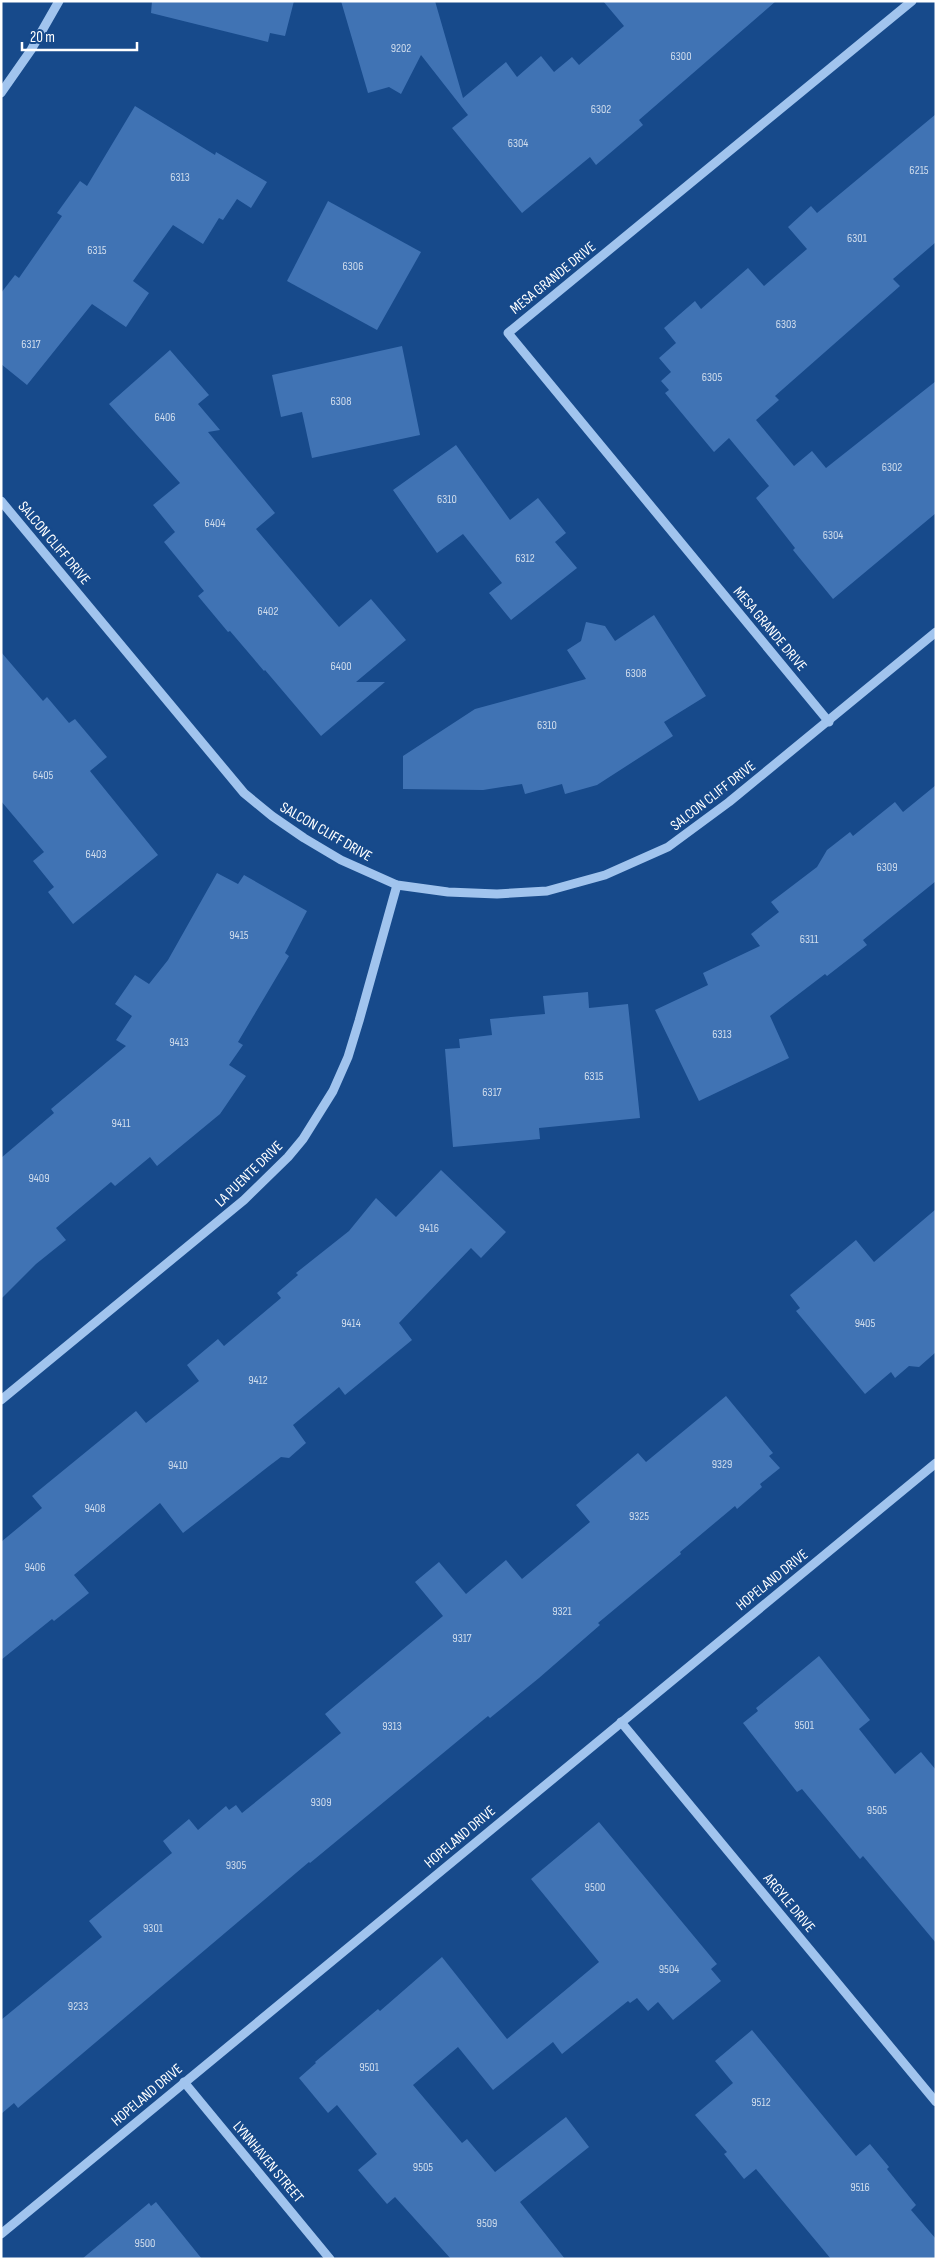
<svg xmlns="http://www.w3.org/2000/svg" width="937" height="2260" font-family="'Sofia Sans Condensed',sans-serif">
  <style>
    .building { fill: #4073b4 }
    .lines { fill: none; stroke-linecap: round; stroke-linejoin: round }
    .minor { stroke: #a1c4ee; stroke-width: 9 }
    .labels { text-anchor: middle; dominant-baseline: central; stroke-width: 4.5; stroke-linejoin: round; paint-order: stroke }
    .number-label { font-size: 12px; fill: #cfdcec }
    .street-label { font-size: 15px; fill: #fff; stroke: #174a8b }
  </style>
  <rect width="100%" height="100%" fill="#174a8b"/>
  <!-- building -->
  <g class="building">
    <polygon points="152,1 294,1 285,36 270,33 268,42 151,13"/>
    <polygon points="341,1 435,1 463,98 506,62 517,77 541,56 554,72 572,57 579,65 624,26 603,1 776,1 639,120 643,125 596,165 590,157 522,213 452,128 468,115 421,55 401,94 389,87 368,93"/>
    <polygon points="135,106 215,155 216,152 267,182 251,208 237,199 223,220 219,218 203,244 173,225 133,281 149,293 126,327 92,304 27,385 1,364 1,293 15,275 19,278 62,216 57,213 80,181 87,186"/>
    <polygon points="936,114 936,242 893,279 900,286 775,396 779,400 756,420 794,466 812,451 826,468 936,381 936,513 833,599 793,550 795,548 756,498 769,486 729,438 714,452 665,393 669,390 661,381 671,372 659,358 676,343 664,328 695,301 701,309 748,268 764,286 807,249 788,227 811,206 817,213"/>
    <polygon points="328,201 421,252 377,330 287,281"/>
    <polygon points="402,346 420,435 312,458 302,412 281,417 272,375"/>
    <polygon points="170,350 209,395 198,404 220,430 208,432 275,513 256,529 339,627 371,599 406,640 356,682 385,682 321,736 265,670 264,671 230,631 228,632 198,596 204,591 164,542 175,532 153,505 180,483 109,404"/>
    <polygon points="456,445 510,520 538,498 566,533 555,542 577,568 511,620 489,593 502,583 463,534 437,553 393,490"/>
    <polygon points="654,615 706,696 664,722 673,736 597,785 565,794 562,784 525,794 522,784 483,790 403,789 403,756 475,709 586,679 567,650 581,641 586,622 605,626 615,641"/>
    <polygon points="1,652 43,701 47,697 69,723 75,719 107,757 90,771 158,855 73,924 48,892 54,887 33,861 44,852 1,801"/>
    <polygon points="936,785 936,881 863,940 867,945 827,976 825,974 770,1016 789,1058 699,1101 655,1010 708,985 703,973 760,946 751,934 779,912 771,902 817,867 827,850 850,832 853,836 895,802 903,812"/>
    <polygon points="217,873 238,884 244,875 307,911 285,953 289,956 238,1042 243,1045 229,1065 246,1076 220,1114 157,1166 150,1157 115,1186 111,1182 56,1228 66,1240 36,1264 1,1299 1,1158 54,1113 51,1109 126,1046 116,1040 132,1016 115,1004 135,975 149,984 168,960"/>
    <polygon points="588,992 589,1008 628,1004 640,1118 539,1128 540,1139 453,1147 445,1049 460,1048 459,1039 492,1035 490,1019 545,1014 543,996"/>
    <polygon points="441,1170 506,1232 481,1258 471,1248 399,1323 412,1340 345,1395 339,1387 293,1425 306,1443 289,1458 281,1457 269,1466 183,1533 160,1503 74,1575 89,1593 54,1621 52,1619 1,1660 1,1542 42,1508 32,1496 136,1411 146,1423 199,1381 187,1365 218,1339 224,1346 281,1298 277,1293 298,1275 296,1273 349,1231 376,1198 396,1217"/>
    <polygon points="936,1209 936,1352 919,1367 909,1366 895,1378 891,1372 865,1394 796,1311 800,1308 790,1295 856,1240 874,1262"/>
    <polygon points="726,1396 773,1453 769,1456 780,1468 760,1484 762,1487 737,1509 735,1506 680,1552 681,1554 598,1623 600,1625 539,1678 490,1718 488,1716 310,1863 309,1862 18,2108 14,2103 1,2114 1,2020 102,1937 89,1921 172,1853 163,1841 189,1819 198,1830 226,1806 229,1810 236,1805 242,1813 341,1733 325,1714 443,1616 415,1582 439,1562 466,1594 506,1560 522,1579 590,1522 576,1505 638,1453 646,1462"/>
    <polygon points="819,1656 870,1720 859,1729 895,1774 921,1752 936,1770 936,1943 863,1856 860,1859 802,1789 797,1792 743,1723 758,1711 756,1708"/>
    <polygon points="599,1822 717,1964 711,1969 721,1981 673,2020 658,2002 648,2011 637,1998 630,2003 628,2001 562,2054 553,2042 493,2090 458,2047 413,2085 462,2143 467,2139 495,2172 566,2117 589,2147 520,2202 565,2259 451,2259 395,2197 387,2204 358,2170 377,2154 337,2105 328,2113 299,2078 316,2063 315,2062 378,2009 380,2011 442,1957 507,2039 599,1962 531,1879"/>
    <polygon points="752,2030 856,2156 870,2144 889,2167 887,2169 916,2205 911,2210 936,2239 936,2259 831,2259 756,2169 744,2179 724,2154 727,2152 695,2115 733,2083 715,2061"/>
    <polygon points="156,2202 202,2259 82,2259 149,2203 151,2206"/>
  </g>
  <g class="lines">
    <!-- minor -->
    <g class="minor">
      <polyline points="1,93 31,50 59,1"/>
      <polyline points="1,501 244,793 272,816 304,838 341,860 397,885 448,892 497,894 547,891 605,875 668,847 729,802 936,632"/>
      <polyline points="829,722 508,333 912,1"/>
      <polyline points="1,1400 244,1200 288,1157 303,1139 333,1091 348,1057 359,1021 397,885"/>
      <polyline points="621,1722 936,2102"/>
      <polyline points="184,2082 330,2259"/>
      <polyline points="1,2234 936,1463"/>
    </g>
  </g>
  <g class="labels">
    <!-- number labels -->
    <g class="number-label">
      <text x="401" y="48">9202</text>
      <text x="681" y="56">6300</text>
      <text x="601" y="109">6302</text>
      <text x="518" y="143">6304</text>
      <text x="919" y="170">6215</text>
      <text x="180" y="177">6313</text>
      <text x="857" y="238">6301</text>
      <text x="97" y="250">6315</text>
      <text x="353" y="266">6306</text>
      <text x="786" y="324">6303</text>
      <text x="31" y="344">6317</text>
      <text x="712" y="377">6305</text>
      <text x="341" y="401">6308</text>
      <text x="165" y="417">6406</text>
      <text x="892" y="467">6302</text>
      <text x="447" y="499">6310</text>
      <text x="215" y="523">6404</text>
      <text x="833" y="535">6304</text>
      <text x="525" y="558">6312</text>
      <text x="268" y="611">6402</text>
      <text x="341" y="666">6400</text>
      <text x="636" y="673">6308</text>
      <text x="547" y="725">6310</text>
      <text x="43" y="775">6405</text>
      <text x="96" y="854">6403</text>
      <text x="887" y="867">6309</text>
      <text x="239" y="935">9415</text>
      <text x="809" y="939">6311</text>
      <text x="722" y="1034">6313</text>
      <text x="179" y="1042">9413</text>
      <text x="594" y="1076">6315</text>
      <text x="492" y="1092">6317</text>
      <text x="121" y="1123">9411</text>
      <text x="39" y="1178">9409</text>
      <text x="429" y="1228">9416</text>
      <text x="351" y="1323">9414</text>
      <text x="865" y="1323">9405</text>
      <text x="258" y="1380">9412</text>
      <text x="722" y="1464">9329</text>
      <text x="178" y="1465">9410</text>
      <text x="95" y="1508">9408</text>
      <text x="639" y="1516">9325</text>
      <text x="35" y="1567">9406</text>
      <text x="562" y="1611">9321</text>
      <text x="462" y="1638">9317</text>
      <text x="804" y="1725">9501</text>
      <text x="392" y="1726">9313</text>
      <text x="321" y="1802">9309</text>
      <text x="877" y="1810">9505</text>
      <text x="236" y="1865">9305</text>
      <text x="595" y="1887">9500</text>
      <text x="153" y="1928">9301</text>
      <text x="669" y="1969">9504</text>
      <text x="78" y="2006">9233</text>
      <text x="369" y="2067">9501</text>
      <text x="761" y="2102">9512</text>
      <text x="423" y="2167">9505</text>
      <text x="860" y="2187">9516</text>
      <text x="487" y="2223">9509</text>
      <text x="145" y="2243">9500</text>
    </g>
    <!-- street labels -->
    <g class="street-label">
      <text transform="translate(553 278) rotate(-39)">MESA GRANDE DRIVE</text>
      <text transform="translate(54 543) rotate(50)">SALCON CLIFF DRIVE</text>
      <text transform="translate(770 629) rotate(50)">MESA GRANDE DRIVE</text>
      <text transform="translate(713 796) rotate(-38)">SALCON CLIFF DRIVE</text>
      <text transform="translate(326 832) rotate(30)">SALCON CLIFF DRIVE</text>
      <text transform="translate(249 1174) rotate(-44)">LA PUENTE DRIVE</text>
      <text transform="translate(772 1580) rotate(-39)">HOPELAND DRIVE</text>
      <text transform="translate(460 1837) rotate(-40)">HOPELAND DRIVE</text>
      <text transform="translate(789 1903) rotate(50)">ARGYLE DRIVE</text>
      <text transform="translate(147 2095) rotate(-40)">HOPELAND DRIVE</text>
      <text transform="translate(268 2162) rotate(50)">LYNNHAVEN STREET</text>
    </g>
  </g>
  <!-- border -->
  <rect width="937" height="2260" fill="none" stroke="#ffffff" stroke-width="5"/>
  <!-- scale -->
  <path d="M22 42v8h115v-8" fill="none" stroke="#ffffff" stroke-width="2.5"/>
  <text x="30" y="42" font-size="15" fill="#ffffff" stroke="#174a8b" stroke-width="4" paint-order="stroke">20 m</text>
</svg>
